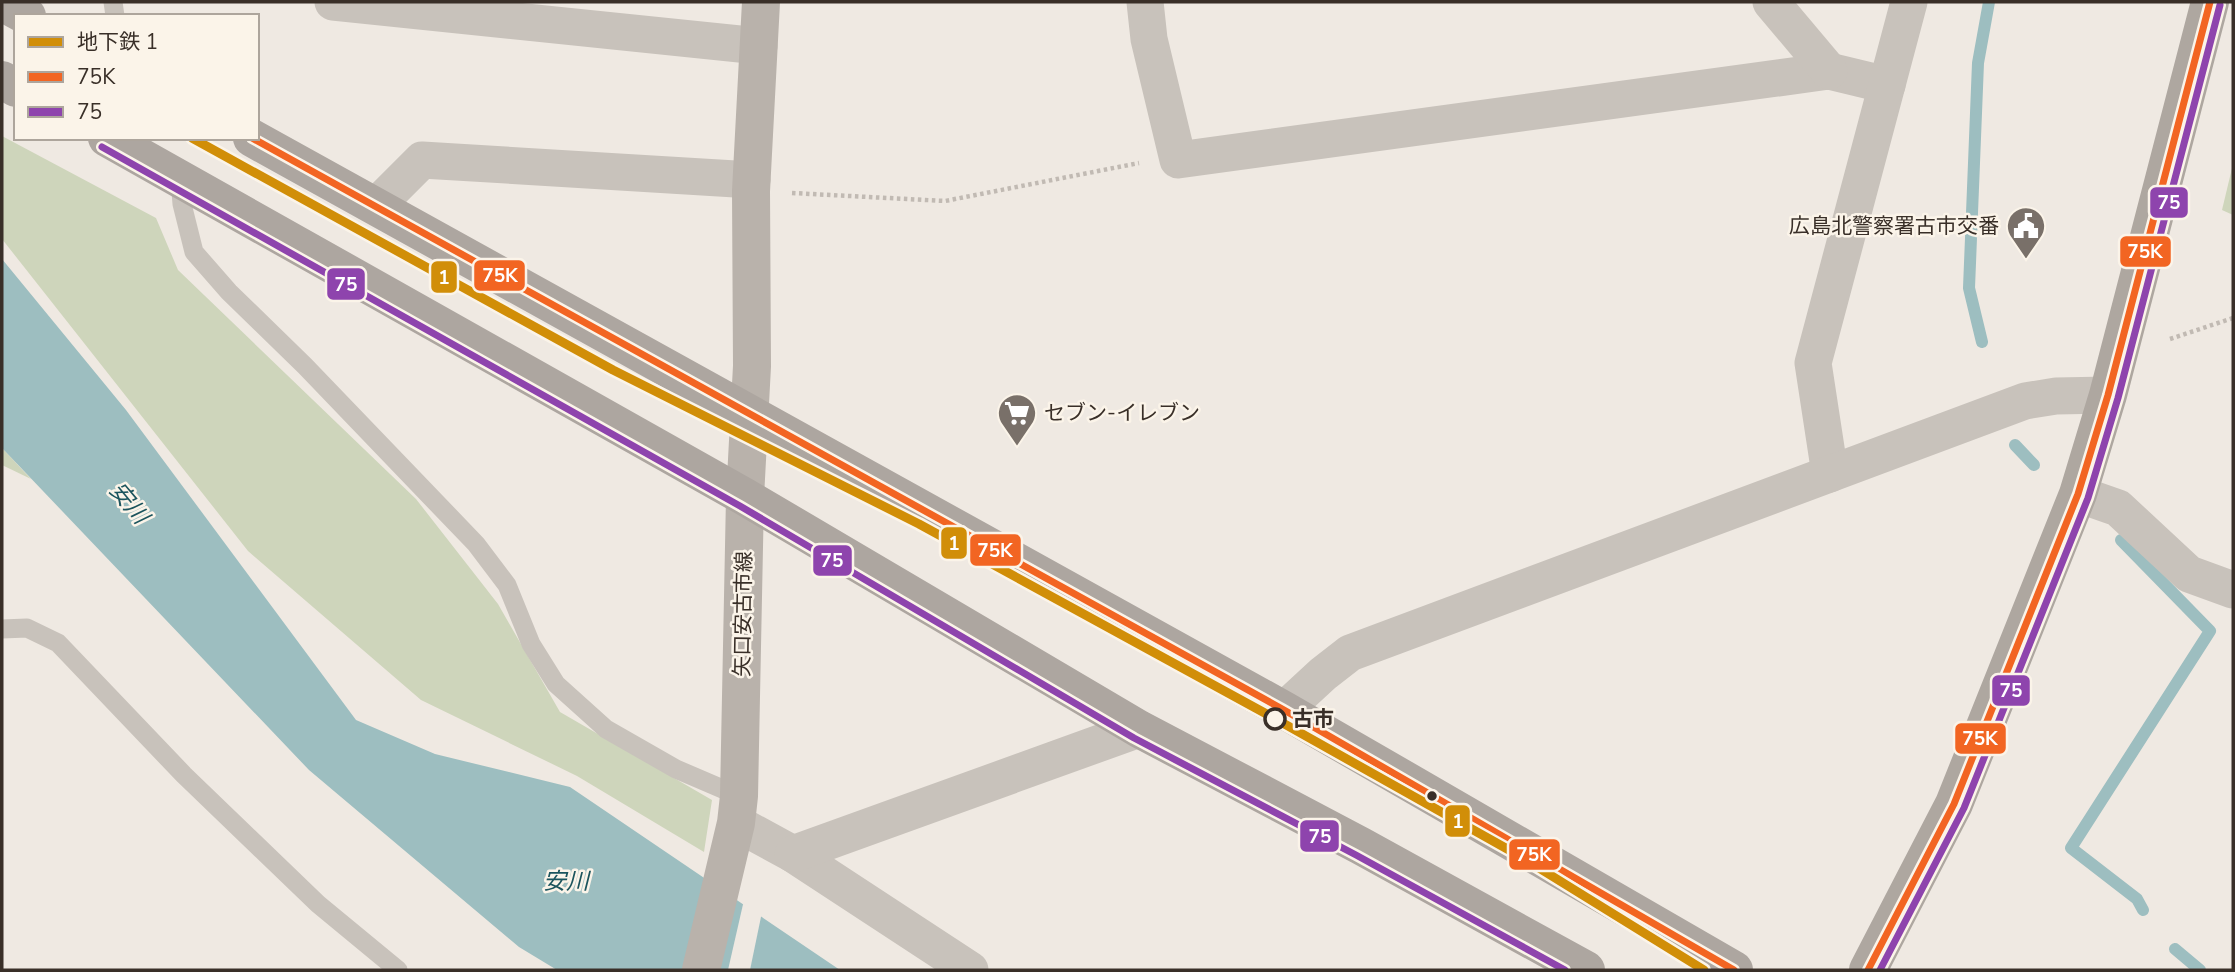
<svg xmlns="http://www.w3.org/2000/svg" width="2235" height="972" font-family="'Nunito Sans','Noto Sans JP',sans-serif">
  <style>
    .green { fill: #ced5bb }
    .water { fill: #9dbec0 }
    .pier { fill: #efe9e2 }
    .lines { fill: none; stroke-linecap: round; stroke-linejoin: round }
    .stream { stroke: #9dbec0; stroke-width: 12 }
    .path { stroke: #c1bab3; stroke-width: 4.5; stroke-dasharray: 3.5 3.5; stroke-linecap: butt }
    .service { stroke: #c8c2bb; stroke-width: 19 }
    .minor { stroke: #c8c2bb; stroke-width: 37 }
    .secondary { stroke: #b9b2ab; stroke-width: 38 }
    .primary { stroke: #ada6a0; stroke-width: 38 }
    .trunk { stroke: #aea7a0; stroke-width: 38 }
    .bus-1-casing { stroke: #fbf4e9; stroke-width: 12 }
    .bus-2-casing { stroke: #fbf4e9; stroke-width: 12 }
    .bus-1 { stroke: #f26522; stroke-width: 7 }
    .bus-2 { stroke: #8e44ad; stroke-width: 7 }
    .metro-1-casing { stroke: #fbf4e9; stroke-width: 14 }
    .metro-1 { stroke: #d18e08; stroke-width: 9 }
    .stop-dot { fill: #fbf4e9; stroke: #392f28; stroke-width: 3.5 }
    .bus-dot { fill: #392f28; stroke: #fbf4e9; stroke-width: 2.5 }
    .labels { text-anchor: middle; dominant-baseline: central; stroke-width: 5; stroke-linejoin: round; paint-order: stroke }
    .poi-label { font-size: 21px; fill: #392f28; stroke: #fbf4e9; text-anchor: end }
    .street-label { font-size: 21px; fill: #392f28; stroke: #fbf4e9 }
    .stop-label { font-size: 21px; font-weight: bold; fill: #392f28; stroke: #fbf4e9; text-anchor: start }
    .water-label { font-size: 23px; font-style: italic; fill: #1b545d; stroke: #fbf4e9 }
    .line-badge { stroke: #fbf4e9; stroke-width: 2.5 }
    .badge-label { font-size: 19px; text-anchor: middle; font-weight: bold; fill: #fff }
  </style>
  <rect width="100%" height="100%" fill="#efe9e2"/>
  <!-- green -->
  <g class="green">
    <polygon points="2,136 156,218 178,270 416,499 498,604 560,712 712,800 704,852 577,776 421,700 248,551 2,239"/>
    <polygon points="2233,164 2233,215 2222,210"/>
    <polygon points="2,448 31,479 2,465"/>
  </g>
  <!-- water -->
  <polygon class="water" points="2,259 126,410 356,720 435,754 570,787 840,970 557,970 519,947 309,770 2,448"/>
  <!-- pier -->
  <polygon class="pier" points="744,900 762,912 750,970 728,970"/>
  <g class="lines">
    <!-- stream -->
    <g class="stream">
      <polyline points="1982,342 1969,288 1978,63 1989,2"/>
      <polyline points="2015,445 2034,465"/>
      <polyline points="2121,540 2210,631 2071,848 2137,899 2143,910"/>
      <polyline points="2175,949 2200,970"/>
    </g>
    <!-- path -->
    <g class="path">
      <polyline points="792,193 945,201 1139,163"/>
      <polyline points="2170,339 2233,318"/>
    </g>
    <!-- service -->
    <g class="service">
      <polyline points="113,2 115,16"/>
      <polyline points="180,179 182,204 194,252 229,292 305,366 476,544 507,585 531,644 556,684 606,729 676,769 739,796"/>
      <polyline points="2,629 27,628 58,643 184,775 318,904 398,970"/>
    </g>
    <!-- minor -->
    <g class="minor">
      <polyline points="333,2 759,46"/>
      <polyline points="1145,2 1149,39 1178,160 1829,71 1887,85"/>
      <polyline points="1771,2 1829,71"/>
      <polyline points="376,206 422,160 752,180"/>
      <polyline points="1830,474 1813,363 1909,2"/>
      <polyline points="2078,494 2118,508 2189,574 2233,590"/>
      <polyline points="1284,710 1323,674 1350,653 2025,401 2056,396 2108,395"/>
      <polyline points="736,823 793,854 970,970"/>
      <polyline points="793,854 1139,729"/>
    </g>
    <!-- secondary -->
    <polyline class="secondary" points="701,970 736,823 739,796 745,497 752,366 751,191 761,2"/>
    <!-- primary -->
    <g class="primary">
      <polyline points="2,2 27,16"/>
      <polyline points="2,80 16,88"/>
      <polyline points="107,138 745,497 1139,729 1361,846 1586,970"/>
      <polyline points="252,138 1284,710 1734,970"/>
    </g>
    <!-- trunk -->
    <polyline class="trunk" points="1868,970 1954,804 2078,494 2108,395 2210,2"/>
    <!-- bus-1 casing -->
    <g class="bus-1-casing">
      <g id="bus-1">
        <polyline points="252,138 1284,710 1734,970"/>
        <polyline points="1868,970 1954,804 2078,494 2108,395 2210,2"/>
      </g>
    </g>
    <!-- bus-2 casing -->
    <g class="bus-2-casing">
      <g id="bus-2">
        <polyline points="102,147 740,506 1134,738 1356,855 1565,970"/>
        <polyline points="1880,970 1964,808 2088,498 2118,398 2220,5"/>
      </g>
    </g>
    <!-- bus-1 -->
    <use href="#bus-1" class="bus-1"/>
    <!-- bus-2 -->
    <use href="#bus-2" class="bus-2"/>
    <!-- metro-1 casing -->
    <g class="metro-1-casing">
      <polyline id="metro-1" points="192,138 613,370 919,524 1272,717 1518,855 1704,970"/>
    </g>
    <!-- metro-1 -->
    <use href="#metro-1" class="metro-1"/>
  </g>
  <!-- icons -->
  <defs>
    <g id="civic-pin" transform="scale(2.0125)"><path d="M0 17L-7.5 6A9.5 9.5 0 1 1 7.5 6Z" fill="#797069" stroke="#fbf4e9"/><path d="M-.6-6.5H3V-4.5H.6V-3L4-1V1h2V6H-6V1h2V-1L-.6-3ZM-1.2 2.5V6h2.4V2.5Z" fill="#fff"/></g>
    <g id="supermarket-pin" transform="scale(2.0125)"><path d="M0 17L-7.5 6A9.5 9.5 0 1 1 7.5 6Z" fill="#797069" stroke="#fbf4e9"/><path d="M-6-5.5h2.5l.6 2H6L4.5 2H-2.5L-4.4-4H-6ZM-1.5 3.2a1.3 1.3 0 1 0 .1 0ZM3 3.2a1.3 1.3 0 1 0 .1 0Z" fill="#fff"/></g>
  </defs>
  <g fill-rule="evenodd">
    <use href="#civic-pin" x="2026" y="226"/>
    <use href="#supermarket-pin" x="1017" y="413"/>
  </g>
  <!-- markers -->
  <circle class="stop-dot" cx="1275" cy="719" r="10"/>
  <circle class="bus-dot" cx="1432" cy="796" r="6"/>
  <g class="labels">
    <!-- poi labels -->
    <g class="poi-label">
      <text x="1999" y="226">広島北警察署古市交番</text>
      <text x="1044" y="413" text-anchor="start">セブン-イレブン</text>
    </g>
    <!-- street labels -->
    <g class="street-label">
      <text transform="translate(743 614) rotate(-89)">矢口安古市線</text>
    </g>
    <!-- stop labels -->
    <g class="stop-label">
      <text x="1292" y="719">古市</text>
    </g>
    <!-- water labels -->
    <g class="water-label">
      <text transform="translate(129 503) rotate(50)">安川</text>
      <text x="566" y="881">安川</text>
    </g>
  </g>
  <g class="line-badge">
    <rect x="2149" y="186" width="40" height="33" rx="7" fill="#8e44ad"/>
    <rect x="2119" y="235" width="53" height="33" rx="7" fill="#f26522"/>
    <rect x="473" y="259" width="53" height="33" rx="7" fill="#f26522"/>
    <rect x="430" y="260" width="28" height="34" rx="7" fill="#d18e08"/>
    <rect x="326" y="267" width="40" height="34" rx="7" fill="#8e44ad"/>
    <rect x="940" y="526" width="28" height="34" rx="7" fill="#d18e08"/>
    <rect x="969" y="533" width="53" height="34" rx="7" fill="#f26522"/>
    <rect x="812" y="544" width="41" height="33" rx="7" fill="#8e44ad"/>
    <rect x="1991" y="674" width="40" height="33" rx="7" fill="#8e44ad"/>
    <rect x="1954" y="722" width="53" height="33" rx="7" fill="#f26522"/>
    <rect x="1444" y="804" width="27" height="34" rx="7" fill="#d18e08"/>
    <rect x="1299" y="819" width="41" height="34" rx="7" fill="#8e44ad"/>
    <rect x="1508" y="838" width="53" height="33" rx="7" fill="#f26522"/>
  </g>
  <g class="badge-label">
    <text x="2169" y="209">75</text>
    <text x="2145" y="258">75K</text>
    <text x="500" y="282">75K</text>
    <text x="444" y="284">1</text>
    <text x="346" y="291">75</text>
    <text x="954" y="550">1</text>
    <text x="995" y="557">75K</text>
    <text x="832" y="567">75</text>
    <text x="2011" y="697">75</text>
    <text x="1980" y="745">75K</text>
    <text x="1458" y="828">1</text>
    <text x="1320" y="843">75</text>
    <text x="1534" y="861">75K</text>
  </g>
  <!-- border -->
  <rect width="2235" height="972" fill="none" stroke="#392f28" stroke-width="7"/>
  <!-- legend -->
  <rect x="14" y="14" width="245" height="126" fill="#fbf4e9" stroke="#ada59c" stroke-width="2"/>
  <rect x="28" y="37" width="35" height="10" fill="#d18e08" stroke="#ada59c" stroke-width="2"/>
  <text x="77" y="49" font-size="21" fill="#392f28">地下鉄 1</text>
  <rect x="28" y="72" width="35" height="10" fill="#f26522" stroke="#ada59c" stroke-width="2"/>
  <text x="77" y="84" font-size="21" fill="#392f28">75K</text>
  <rect x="28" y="107" width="35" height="10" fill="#8e44ad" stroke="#ada59c" stroke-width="2"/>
  <text x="77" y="119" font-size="21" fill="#392f28">75</text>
</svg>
